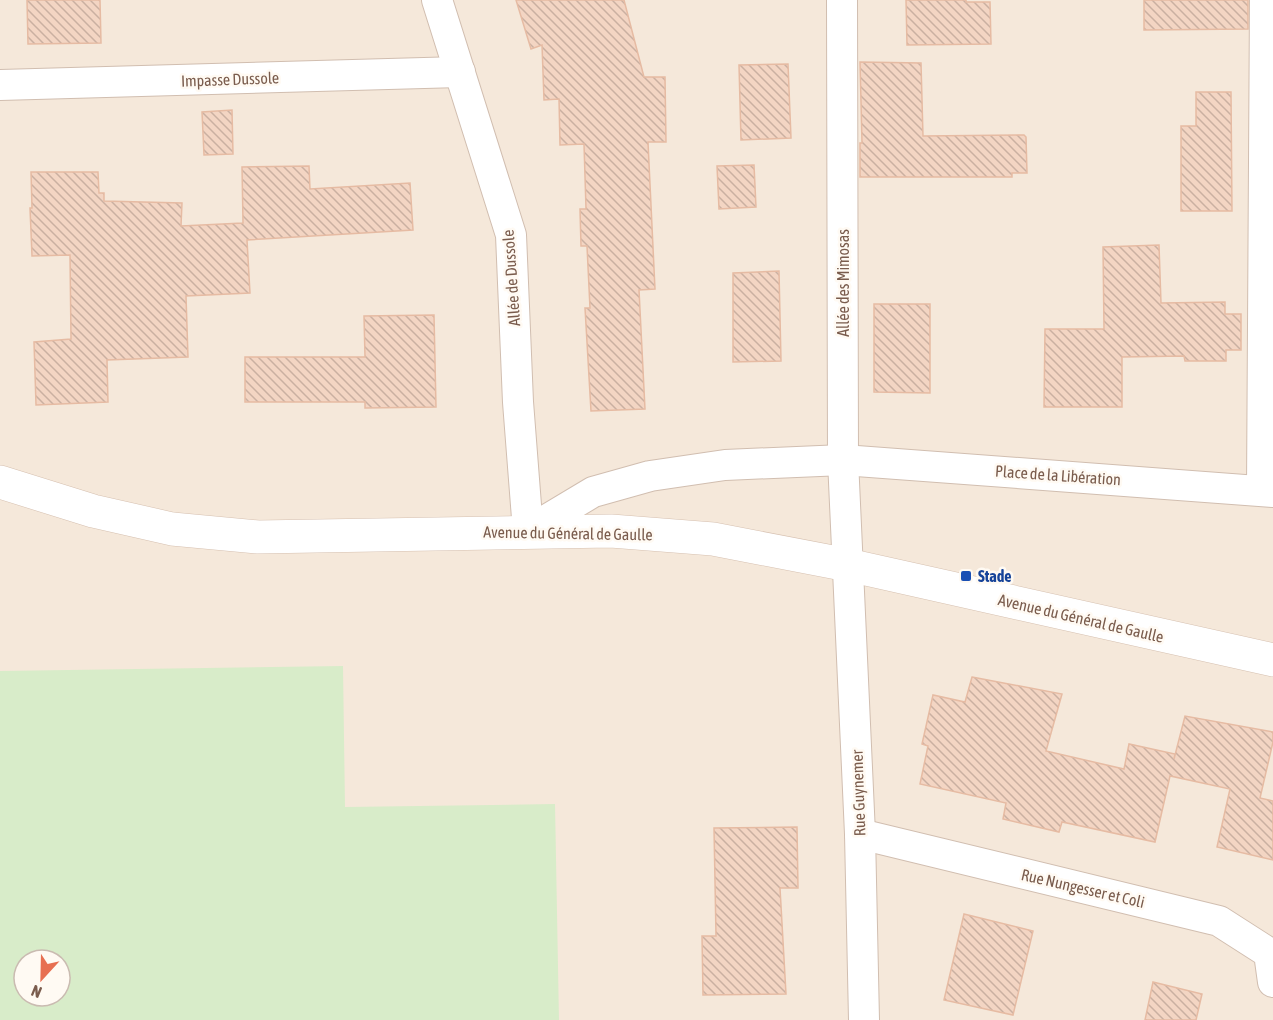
<svg xmlns="http://www.w3.org/2000/svg" width="1273" height="1020" font-family="'Asap Condensed',sans-serif">
  <style>
    .residential { fill: #f5e8da; fill-rule: evenodd }
    .pitch { fill: #d8ecc9; fill-rule: evenodd }
    .building { fill: url(#building-back-hatch); stroke: #e6bba3; stroke-width: 1.5 }
    .lines { fill: none; stroke-linecap: round; stroke-linejoin: round }
    .street-casing { stroke: #d1beb0; stroke-width: 32 }
    .secondary-casing { stroke: #d6c0b0; stroke-width: 34 }
    .street { stroke: #fff; stroke-width: 30 }
    .secondary { stroke: #fff; stroke-width: 33 }
    .transit-dot { fill: #1a4fb4; stroke: #fffaf3; stroke-width: 2 }
    .labels { text-anchor: middle; dominant-baseline: central; stroke-width: 5; stroke-linejoin: round; paint-order: stroke }
    .street-label { font-size: 16px; fill: #7a5c4d; stroke: #fffaf3 }
    .transit-label { font-size: 16px; font-weight: bold; fill: #164399; stroke: #fffaf3; text-anchor: start }
  </style>
  <defs>
    <pattern id="building-back-hatch" width="6" height="6" patternUnits="userSpaceOnUse" patternTransform="scale(1.5)"><rect width="6" height="6" fill="#f3d5c3"/><path d="M-1 5l2 2M0 0l6 6M5-1l2 2" fill="none" stroke="#cab0a1"/></pattern>
  </defs>
  <rect width="100%" height="100%" fill="#fdf6ec"/>
  <!-- residential -->
  <path class="residential" d="M 0,0 L 1273,0 L 1273,1020 L 0,1020 ZM 24,960 L 60,960 L 60,996 L 24,996 Z"/>
  <!-- pitch -->
  <path class="pitch" d="M 343,666 L 345,807 L 555,804 L 559,1020 L 0,1020 L 0,671 ZM 24,960 L 60,960 L 60,996 L 24,996 Z"/>
  <!-- building -->
  <g class="building">
    <polygon points="27,0 100,0 101,43 28,44"/>
    <polygon points="516,0 624,0 644,77 665,77 666,142 648,142 655,289 639,290 645,409 591,411 585,308 590,308 587,246 581,246 580,209 586,209 584,144 560,145 559,99 544,100 542,45 531,49"/>
    <polygon points="906,0 966,0 966,2 990,2 991,44 907,45"/>
    <polygon points="1144,0 1248,0 1248,29 1144,30"/>
    <polygon points="860,62 921,63 923,136 1024,135 1026,137 1027,173 1012,173 1012,177 860,177 860,143 862,143"/>
    <polygon points="788,64 791,138 741,140 739,65"/>
    <polygon points="1196,92 1231,92 1232,211 1181,211 1181,126 1196,126"/>
    <polygon points="232,110 233,154 204,155 202,112"/>
    <polygon points="754,165 756,207 719,209 717,166"/>
    <polygon points="309,166 310,189 410,183 413,230 247,240 250,293 186,296 188,357 107,360 108,402 36,405 34,342 71,339 70,255 32,256 30,208 32,208 31,172 98,172 99,193 104,193 104,201 182,203 181,226 243,223 242,167"/>
    <polygon points="1159,245 1161,303 1225,302 1225,314 1241,314 1241,350 1226,350 1226,361 1185,361 1184,356 1122,357 1122,407 1044,407 1045,329 1104,329 1103,247"/>
    <polygon points="779,271 781,361 733,362 733,273"/>
    <polygon points="874,304 930,304 930,393 874,392"/>
    <polygon points="434,315 436,407 365,408 365,402 245,402 245,357 365,357 364,316"/>
    <polygon points="972,677 1062,694 1046,751 1124,769 1129,744 1175,754 1174,759 1185,716 1273,732 1273,742 1260,798 1273,801 1273,860 1217,847 1230,789 1170,776 1155,842 1062,822 1059,832 1003,819 1006,803 920,784 928,746 922,744 933,695 965,702"/>
    <polygon points="797,827 798,888 780,888 786,994 703,995 702,936 716,936 714,828"/>
    <polygon points="964,914 1033,931 1013,1015 944,1000"/>
    <polygon points="1153,982 1202,994 1196,1020 1145,1020"/>
  </g>
  <g class="lines">
    <!-- street casing -->
    <g class="street-casing">
      <g id="street">
        <polyline points="437,0 511,235 518,402 528,531 593,492 650,476 725,465 843,460 1273,492"/>
        <polyline points="842,0 843,460 860,834 864,1020"/>
        <polyline points="0,85 460,72"/>
        <polyline points="1262,490 1265,0"/>
        <polyline points="860,834 1219,921 1269,953 1273,982"/>
      </g>
    </g>
    <!-- secondary casing -->
    <g class="secondary-casing">
      <polyline id="secondary" points="0,482 93,511 172,529 258,537 611,531 713,539 848,565 1273,660"/>
    </g>
    <!-- street -->
    <use href="#street" class="street"/>
    <!-- secondary -->
    <use href="#secondary" class="secondary"/>
  </g>
  <!-- markers -->
  <rect class="transit-dot" x="960" y="570" width="12" height="12" rx="3"/>
  <g class="labels">
    <!-- street labels -->
    <g class="street-label">
      <text transform="translate(230 79) rotate(-2)">Impasse Dussole</text>
      <text transform="translate(511 278) rotate(-94)">Allée de Dussole</text>
      <text transform="translate(843 283) rotate(-90)">Allée des Mimosas</text>
      <text transform="translate(1058 475) rotate(4)">Place de la Libération</text>
      <text transform="translate(568 533) rotate(1)">Avenue du Général de Gaulle</text>
      <text transform="translate(1081 618) rotate(13)">Avenue du Général de Gaulle</text>
      <text transform="translate(858 793) rotate(-92)">Rue Guynemer</text>
      <text transform="translate(1083 888) rotate(13)">Rue Nungesser et Coli</text>
    </g>
    <!-- transit labels -->
    <g class="transit-label">
      <text x="978" y="576">Stade</text>
    </g>
  </g>
  <!-- north arrow -->
  <g transform="translate(42 978) rotate(202)"><circle r="28" fill="#fffaf3" stroke="#cabbb1" stroke-width="1.5"/>
  <path d="M0-4.5L10 22L0 15L-10 22Z" fill="#e76f51"/>
  <text y="-9" font-size="16" font-weight="bold" text-anchor="middle" fill="#7a5c4d">N</text>
  </g>
</svg>
